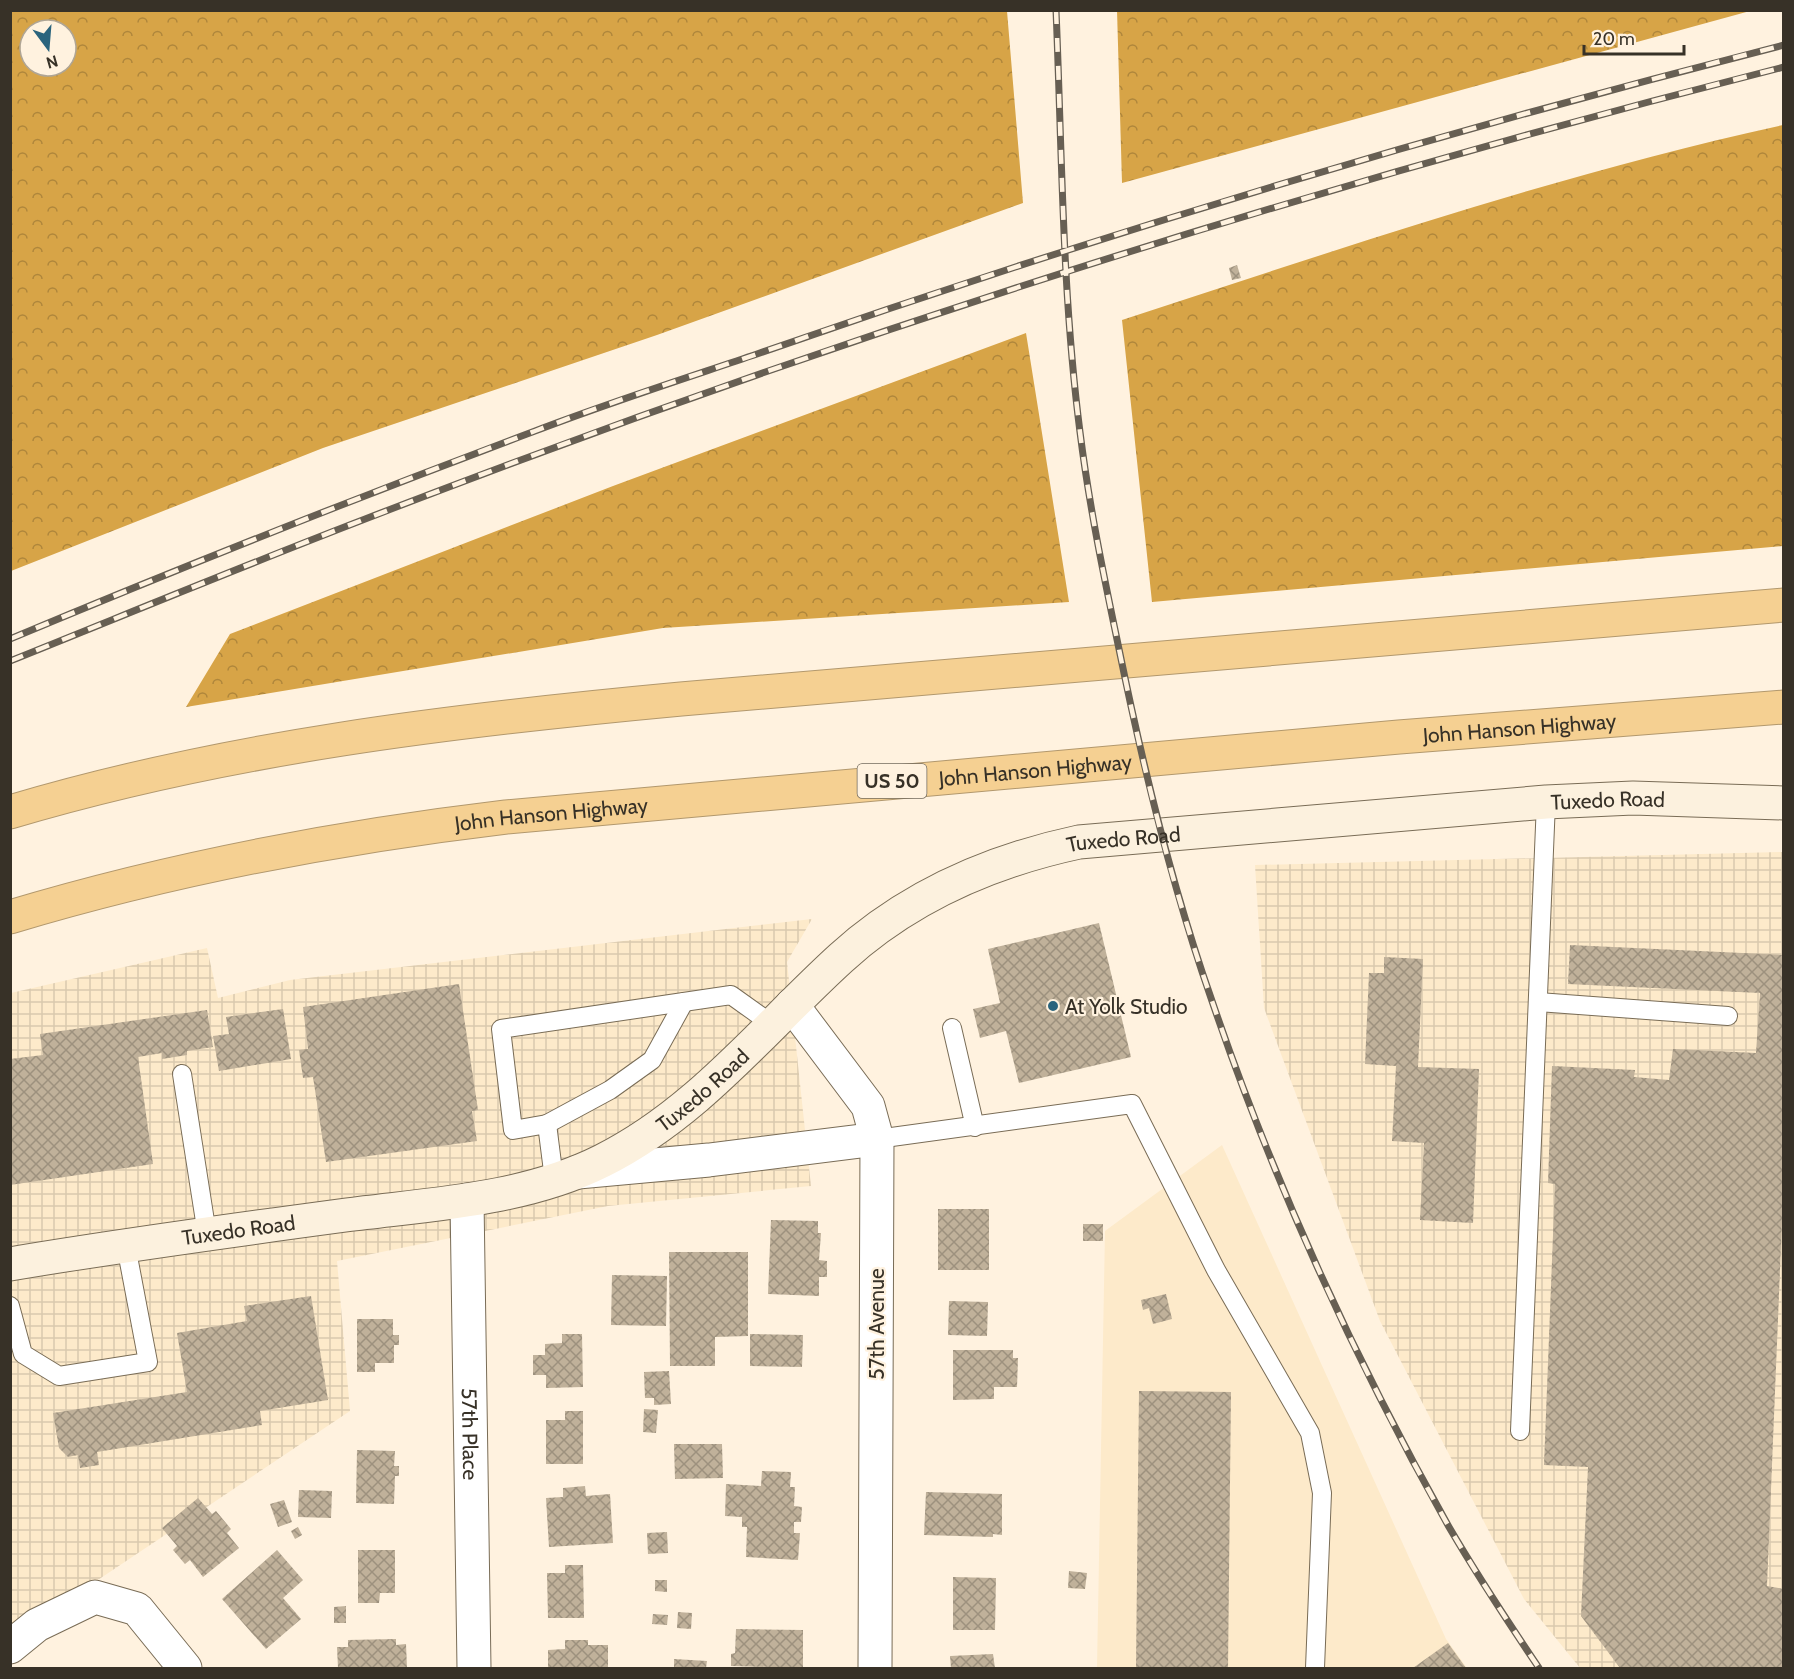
<svg xmlns="http://www.w3.org/2000/svg" width="1794" height="1679" font-family="Cabin,sans-serif">
  <style>
    .built { fill: #fdeaca }
    .industrial { fill: url(#industrial-grid) }
    .forest { fill: url(#forest-crowns); fill-rule: evenodd }
    .building { fill: url(#building-cross-hatch) }
    .lines { fill: none; stroke-linecap: round; stroke-linejoin: round }
    .service-casing { stroke: #796c56; stroke-width: 20 }
    .minor-casing { stroke: #796c56; stroke-width: 35 }
    .secondary-casing { stroke: #796c56; stroke-width: 35 }
    .motorway-casing { stroke: #b2986d; stroke-width: 35 }
    .service { stroke: #fff; stroke-width: 18 }
    .minor { stroke: #fff; stroke-width: 33 }
    .secondary { stroke: #fcf1de; stroke-width: 33 }
    .motorway { stroke: #f5d092; stroke-width: 33 }
    .rail-casing { stroke: #675f53; stroke-width: 7 }
    .rail { stroke: #fff2df; stroke-width: 4.5; stroke-dasharray: 14; stroke-linecap: butt }
    .poi-dot { fill: #2b647d; stroke: #fff2df; stroke-width: 2 }
    .labels { text-anchor: middle; dominant-baseline: central; stroke-width: 4.5; stroke-linejoin: round; paint-order: stroke }
    .shield { fill: #fff2df; stroke: #736b5e; stroke-width: 1.5 }
    .shield-label { font-size: 20px; font-weight: bold; fill: #373127 }
    .street-label { font-size: 21px; fill: #373127; stroke: #fff2df }
    .poi-label { font-size: 21px; fill: #373127; stroke: #fff2df; text-anchor: start }
  </style>
  <defs>
    <pattern id="industrial-grid" width="8" height="8" patternUnits="userSpaceOnUse" patternTransform="scale(1.5)"><rect width="8" height="8" fill="#fdeaca"/><path d="M0 4h8M4 0v8" fill="none" stroke="#d9c9ae"/></pattern>
    <pattern id="forest-crowns" width="20" height="18" patternUnits="userSpaceOnUse" patternTransform="scale(1.5)"><rect width="20" height="18" fill="#d7a447"/><path d="M2 6a3 3 0 1 1 6 0M12 15a3 3 0 1 1 6 0" fill="none" stroke="#af863b"/></pattern>
    <pattern id="building-cross-hatch" width="8" height="8" patternUnits="userSpaceOnUse" patternTransform="scale(1.5)"><rect width="8" height="8" fill="#c0b19a"/><path d="M0 0l8 8M0 8l8-8" fill="none" stroke="#9d917e"/></pattern>
  </defs>
  <rect width="100%" height="100%" fill="#fff2df"/>
  <!-- built -->
  <polygon class="built" points="1222,1145 1446,1639 1467,1668 1097,1668 1105,1231"/>
  <!-- industrial -->
  <g class="industrial">
    <polygon points="1783,852 1783,1668 1580,1668 1524,1599 1380,1321 1264,1008 1255,865"/>
    <polygon points="812,919 787,962 811,1186 608,1206 337,1261 350,1411 68,1600 11,1644 11,993 207,948 218,998 290,980"/>
  </g>
  <!-- forest -->
  <g class="forest">
    <path d="M 11,10 L 1007,11 L 1023,203 L 657,335 L 323,448 L 11,571 ZM 30,30 L 66,30 L 66,66 L 30,66 Z"/>
    <polygon points="1117,10 1750,10 1750,11 1122,183"/>
    <path d="M 1783,125 L 1783,546 L 1152,602 L 1122,320 C 1340,249 1559,174 1783,125 Z"/>
    <polygon points="1026,333 1069,602 663,628 186,707 230,634 613,486"/>
  </g>
  <!-- building -->
  <g class="building">
    <polygon points="1237,265 1241,278 1232,280 1229,268"/>
    <polygon points="1099,923 1131,1057 1019,1083 1006,1031 980,1038 973,1009 1000,1003 988,949"/>
    <polygon points="1570,945 1784,955 1784,1173 1767,1586 1784,1589 1784,1668 1620,1668 1581,1616 1588,1467 1544,1465 1555,1184 1548,1183 1552,1066 1635,1070 1634,1077 1669,1080 1673,1049 1756,1053 1760,993 1568,984"/>
    <polygon points="1384,957 1423,959 1418,1067 1479,1069 1473,1223 1420,1220 1424,1143 1392,1141 1396,1066 1365,1064 1369,973 1384,973"/>
    <polygon points="459,984 478,1110 472,1111 477,1141 326,1162 313,1077 303,1078 299,1050 308,1049 303,1007"/>
    <polygon points="283,1009 291,1059 219,1071 213,1036 229,1034 226,1017"/>
    <polygon points="207,1010 213,1047 187,1051 187,1055 162,1059 162,1053 138,1057 153,1164 10,1185 10,1059 43,1055 40,1034"/>
    <rect x="938" y="1209" width="51" height="61"/>
    <polygon points="771,1220 818,1221 818,1233 821,1233 819,1260 827,1261 827,1277 819,1277 819,1296 768,1294"/>
    <rect x="1083" y="1224" width="20" height="17"/>
    <polygon points="669,1252 748,1252 748,1336 715,1337 715,1366 670,1366"/>
    <polygon points="612,1275 667,1276 666,1326 611,1325"/>
    <polygon points="1166,1294 1172,1319 1153,1324 1149,1308 1143,1310 1141,1300"/>
    <polygon points="311,1296 328,1400 260,1411 262,1425 97,1452 99,1465 80,1468 78,1455 68,1457 59,1448 53,1413 187,1392 177,1333 247,1321 244,1306"/>
    <polygon points="949,1301 988,1302 987,1336 948,1335"/>
    <polygon points="357,1319 393,1319 393,1335 399,1335 399,1345 394,1345 394,1363 375,1363 375,1372 357,1372"/>
    <polygon points="562,1334 582,1334 583,1387 546,1388 546,1375 533,1375 533,1355 545,1355 545,1344 562,1343"/>
    <polygon points="750,1334 803,1335 802,1367 750,1366"/>
    <polygon points="953,1350 1013,1350 1013,1358 1018,1358 1017,1387 994,1387 994,1399 953,1400"/>
    <polygon points="669,1371 671,1404 654,1405 654,1398 645,1398 644,1372"/>
    <polygon points="1139,1391 1231,1392 1228,1668 1136,1668"/>
    <polygon points="644,1409 658,1410 656,1433 643,1432"/>
    <polygon points="565,1411 583,1411 583,1464 546,1464 546,1420 565,1420"/>
    <polygon points="674,1444 722,1444 723,1478 675,1479"/>
    <polygon points="357,1450 395,1451 394,1466 399,1466 399,1476 395,1476 394,1504 356,1503"/>
    <polygon points="762,1471 791,1472 790,1487 795,1487 794,1506 802,1507 801,1522 794,1522 794,1533 800,1533 798,1560 746,1557 747,1527 742,1527 742,1517 725,1516 726,1484 761,1486"/>
    <polygon points="585,1486 586,1496 610,1494 613,1543 549,1547 546,1498 563,1497 563,1488"/>
    <polygon points="299,1490 332,1491 331,1518 298,1517"/>
    <polygon points="926,1492 1002,1494 1002,1535 993,1534 993,1537 924,1535"/>
    <polygon points="198,1498 212,1514 216,1511 231,1529 227,1533 239,1548 203,1577 190,1560 185,1564 173,1550 177,1546 162,1528"/>
    <polygon points="284,1500 292,1522 278,1527 270,1504"/>
    <polygon points="298,1527 302,1535 295,1539 291,1531"/>
    <polygon points="667,1532 668,1553 648,1554 647,1533"/>
    <polygon points="277,1550 303,1580 283,1598 301,1619 266,1649 222,1599"/>
    <polygon points="358,1550 395,1550 395,1593 380,1593 379,1603 358,1603"/>
    <polygon points="565,1565 583,1565 584,1618 548,1618 547,1573 565,1573"/>
    <polygon points="1069,1571 1087,1573 1085,1589 1068,1588"/>
    <polygon points="953,1577 996,1578 995,1630 953,1630"/>
    <polygon points="655,1580 667,1580 667,1592 655,1591"/>
    <polygon points="346,1606 346,1623 334,1623 334,1607"/>
    <polygon points="678,1612 692,1613 691,1629 677,1628"/>
    <polygon points="653,1614 668,1615 667,1625 652,1624"/>
    <polygon points="736,1629 803,1630 803,1668 731,1666 731,1654 735,1653"/>
    <polygon points="396,1639 396,1645 406,1644 407,1668 338,1668 337,1647 348,1647 348,1640"/>
    <polygon points="565,1640 588,1640 588,1645 608,1645 608,1668 548,1668 548,1650 565,1649"/>
    <polygon points="1448,1643 1466,1668 1413,1668"/>
    <polygon points="993,1654 995,1668 951,1668 950,1656"/>
    <polygon points="674,1659 707,1661 706,1668 674,1668"/>
  </g>
  <g class="lines">
    <!-- service casing -->
    <g class="service-casing">
      <g id="service">
        <polyline points="1538,1002 1728,1016"/>
        <polyline points="952,1028 975,1127"/>
        <polyline points="182,1074 207,1234"/>
        <polyline points="547,1124 610,1090 652,1060 684,1002"/>
        <polyline points="877,1139 1132,1104 1216,1270 1310,1433 1322,1493 1315,1668"/>
        <polyline points="554,1179 547,1124 513,1130 501,1029 731,995 773,1025"/>
        <polyline points="10,1306 23,1354 59,1376 148,1362 126,1246"/>
        <polyline points="1520,1431 1546,802"/>
      </g>
    </g>
    <!-- minor casing -->
    <g class="minor-casing">
      <g id="minor">
        <polyline points="792,1005 868,1106 877,1139 875,1668"/>
        <polyline points="578,1172 709,1160 877,1139"/>
        <path id="s1" d="M 467,1200 L 474,1668"/>
        <polyline points="10,1647 37,1625 95,1597 137,1609 185,1668"/>
      </g>
    </g>
    <!-- secondary casing -->
    <g class="secondary-casing">
      <g id="secondary">
        <path id="s2" d="M 10,1264 C 122,1245 234,1230 346,1215 C 431,1204 524,1200 602,1161 C 698,1113 763,1029 841,958 C 909,896 990,861 1079,842 L 1546,802 L 1633,798 L 1784,803"/>
      </g>
    </g>
    <!-- motorway casing -->
    <g class="motorway-casing">
      <g id="motorway">
        <path d="M 10,812 C 228,747 455,720 681,699 L 1784,605"/>
        <path id="s3" d="M 10,917 C 173,868 338,837 506,817 L 1399,737 L 1784,707"/>
      </g>
    </g>
    <!-- service -->
    <use href="#service" class="service"/>
    <!-- minor -->
    <use href="#minor" class="minor"/>
    <!-- secondary -->
    <use href="#secondary" class="secondary"/>
    <!-- motorway -->
    <use href="#motorway" class="motorway"/>
    <!-- rail casing -->
    <g class="rail-casing">
      <g id="rail">
        <path d="M 1056,10 C 1062,151 1062,293 1080,432 C 1089,505 1104,577 1119,649 C 1143,767 1171,884 1211,998 C 1273,1181 1354,1358 1449,1527 C 1477,1575 1508,1622 1539,1668"/>
        <path d="M 10,639 C 184,566 359,497 535,431 C 608,403 683,379 757,354 C 1095,236 1437,133 1784,45"/>
        <path d="M 10,661 C 127,614 243,566 360,521 C 824,341 1301,189 1784,67"/>
      </g>
    </g>
    <!-- rail -->
    <use href="#rail" class="rail"/>
  </g>
  <!-- markers -->
  <circle class="poi-dot" cx="1053" cy="1006" r="6"/>
  <g class="labels">
    <!-- shield labels -->
    <rect class="shield" x="857.5" y="764" width="69" height="34" rx="4.5"/>
    <g class="shield-label">
      <text x="892" y="781">US 50</text>
    </g>
    <!-- street labels -->
    <g class="street-label">
      <text stroke="none"><textPath href="#s3" startOffset="1524">John Hanson Highway</textPath></text>
      <text stroke="none"><textPath href="#s3" startOffset="1038">John Hanson Highway</textPath></text>
      <text stroke="none"><textPath href="#s2" startOffset="1716">Tuxedo Road</textPath></text>
      <text stroke="none"><textPath href="#s3" startOffset="552">John Hanson Highway</textPath></text>
      <text stroke="none"><textPath href="#s2" startOffset="1230">Tuxedo Road</textPath></text>
      <text stroke="none"><textPath href="#s2" startOffset="726">Tuxedo Road</textPath></text>
      <text stroke="none"><textPath href="#s2" startOffset="231">Tuxedo Road</textPath></text>
      <text transform="translate(876 1324) rotate(-90)">57th Avenue</text>
      <text stroke="none"><textPath href="#s1" startOffset="234">57th Place</textPath></text>
    </g>
    <!-- poi labels -->
    <g class="poi-label">
      <text x="1065" y="1006">At Yolk Studio</text>
    </g>
  </g>
  <!-- border -->
  <rect width="1794" height="1679" fill="none" stroke="#373127" stroke-width="24"/>
  <!-- north arrow -->
  <g transform="translate(48 48) rotate(164)"><circle r="28" fill="#fff2df" stroke="#afa595" stroke-width="1.5"/>
  <path d="M0-4.5L10 22L0 15L-10 22Z" fill="#2b647d"/>
  <text y="-9" font-size="16" font-weight="bold" text-anchor="middle" fill="#373127">N</text>
  </g>
  <!-- scale -->
  <path d="M1584 45v9h100v-9" fill="none" stroke="#373127" stroke-width="3"/>
  <text x="1593" y="45" font-size="18" fill="#373127" stroke="#fff2df" stroke-width="4.5" paint-order="stroke">20 m</text>
</svg>
